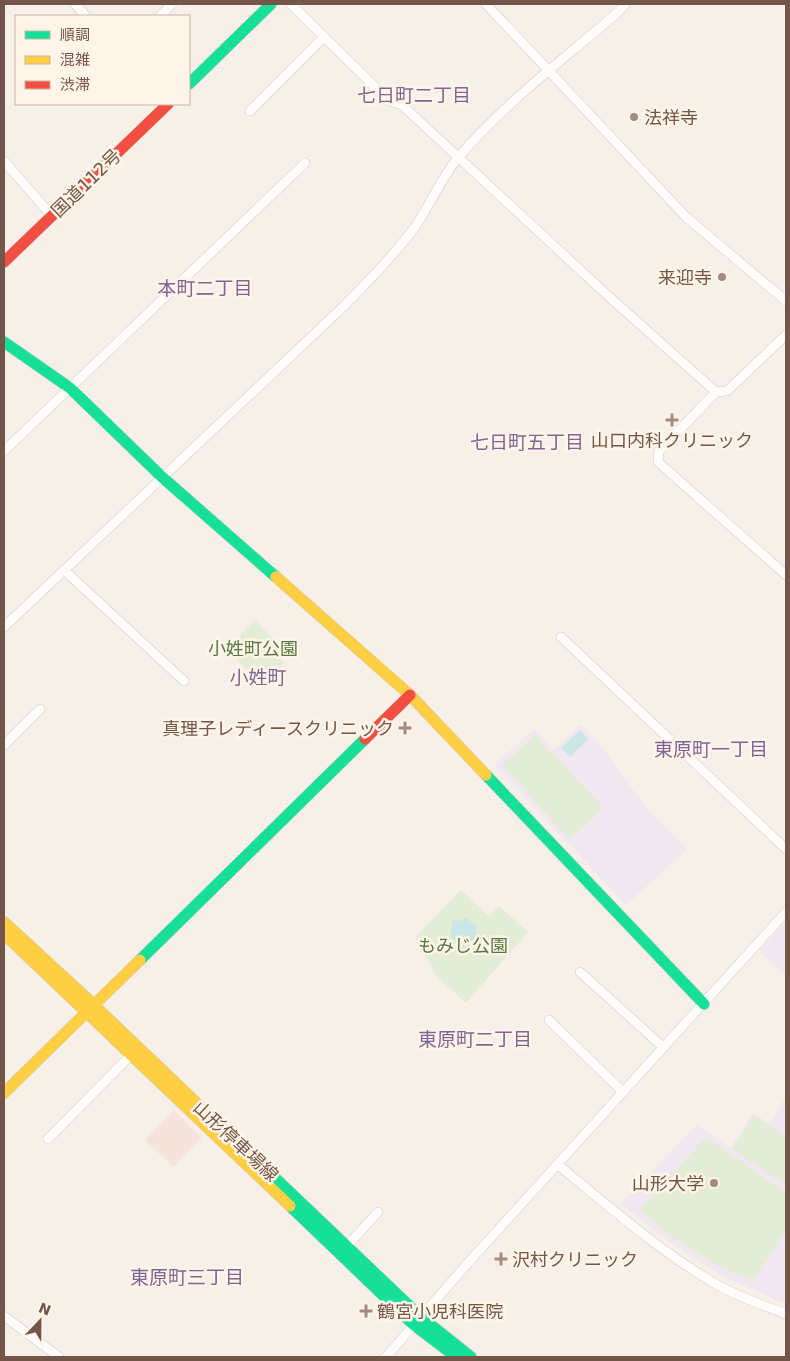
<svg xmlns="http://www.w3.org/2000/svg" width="790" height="1361" font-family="'DejaVu Sans','Noto Sans JP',sans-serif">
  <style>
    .commercial { fill: #f6e4dc }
    .education { fill: #f1e7f1 }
    .green { fill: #e3ecd4 }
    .water { fill: #cbe6e6 }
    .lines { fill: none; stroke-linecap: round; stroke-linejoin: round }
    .street-casing { stroke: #d4cbc6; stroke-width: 10 }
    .fast-casing { stroke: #d4cbc6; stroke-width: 12 }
    .slow-casing { stroke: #d4cbc6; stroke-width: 12 }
    .jam-casing { stroke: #d4cbc6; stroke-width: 12 }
    .street { stroke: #fefdfc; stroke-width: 9 }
    .fast { stroke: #16e098; stroke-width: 11 }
    .slow { stroke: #ffcf43; stroke-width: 11 }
    .jam { stroke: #f24e42; stroke-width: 11 }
    .poi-dot { fill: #a18b81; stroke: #fff4e8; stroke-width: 2 }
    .labels { text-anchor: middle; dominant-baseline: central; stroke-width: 5; stroke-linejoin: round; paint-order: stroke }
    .poi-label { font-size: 18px; fill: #735549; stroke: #fff4e8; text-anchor: start }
    .street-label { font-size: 18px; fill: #735549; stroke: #fff4e8 }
    .park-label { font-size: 18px; fill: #557842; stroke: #fff4e8 }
    .neighbourhood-label { font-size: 19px; fill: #826596; stroke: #fff4e8 }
  </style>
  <rect width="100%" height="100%" fill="#f6f0e9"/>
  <!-- commercial -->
  <polygon class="commercial" points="174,1110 202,1138 173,1167 145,1140"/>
  <!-- education -->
  <g class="education">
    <polygon points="581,724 609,756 644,805 687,849 626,905 494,765 534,729 554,750"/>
    <polygon points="786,922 786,976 759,951"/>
    <polygon points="786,1096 786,1304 720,1275 668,1241 621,1204 697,1125 731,1148 753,1113 770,1124"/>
  </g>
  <!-- green -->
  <g class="green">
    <polygon points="255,620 279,645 272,651 284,663 262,685 226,649"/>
    <polygon points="535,735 604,808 570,839 502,766"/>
    <polygon points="461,890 489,916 499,906 528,932 466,1003 437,977 415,937"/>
    <polygon points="754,1115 786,1137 786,1185 731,1149"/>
    <polygon points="706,1137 786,1193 786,1230 753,1281 719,1266 669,1235 639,1210"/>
  </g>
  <!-- water -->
  <g class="water">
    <polygon points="580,730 588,739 570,757 561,748"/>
    <path d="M 466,917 L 473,924 L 477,926 L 476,935 L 480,940 L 471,949 C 461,950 454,941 450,933 L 453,920 L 462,921 Z"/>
  </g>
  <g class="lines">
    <!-- street casing -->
    <g class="street-casing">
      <g id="street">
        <polyline points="75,4 86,16"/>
        <polyline points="291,4 388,100 402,105 606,294 716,392 659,451 658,462 786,575"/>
        <polyline points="486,4 686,217 786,301"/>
        <polyline points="160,16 172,4"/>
        <polyline points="250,111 324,37"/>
        <polyline points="4,161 52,216"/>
        <polyline points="716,392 727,391 786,335"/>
        <polyline points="4,451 305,163"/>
        <polyline points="64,570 184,681"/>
        <path d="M 4,627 L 344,306 C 369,281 394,255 415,227 C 430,205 440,180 457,159 C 503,104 563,60 617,13 L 625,4"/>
        <polyline points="561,637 786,849"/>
        <polyline points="4,745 40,709"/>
        <polyline points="580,972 663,1047"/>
        <polyline points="549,1020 623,1092"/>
        <polyline points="48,1139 131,1055"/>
        <path d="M 558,1165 C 609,1206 659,1251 716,1284 C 738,1297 763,1305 786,1314"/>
        <polyline points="347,1246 378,1212"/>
        <polyline points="4,1316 59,1357"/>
        <polyline points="386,1357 468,1263 786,912"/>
      </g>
    </g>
    <!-- fast casing -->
    <g class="fast-casing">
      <g id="fast">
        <polyline points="189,84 271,4"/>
        <polyline points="4,342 70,388 162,477 276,577"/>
        <polyline points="486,775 704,1004"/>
        <polyline points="140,960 365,739"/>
        <polyline points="250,1154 421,1317 471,1357"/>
        <polyline points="290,1206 414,1325 456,1357"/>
      </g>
    </g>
    <!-- slow casing -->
    <g class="slow-casing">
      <g id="slow">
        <polyline points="276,577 410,695 486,775"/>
        <polyline points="4,922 94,1005 250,1154"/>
        <polyline points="4,934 290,1206"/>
        <polyline points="4,1093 140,960"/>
      </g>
    </g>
    <!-- jam casing -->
    <g class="jam-casing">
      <g id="jam">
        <polyline points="4,262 168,104"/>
        <polyline points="365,739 410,695"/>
      </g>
    </g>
    <!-- street -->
    <use href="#street" class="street"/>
    <!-- fast -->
    <use href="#fast" class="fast"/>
    <!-- slow -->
    <use href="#slow" class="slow"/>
    <!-- jam -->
    <use href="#jam" class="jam"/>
  </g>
  <!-- markers -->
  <g class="poi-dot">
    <circle cx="634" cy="117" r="5"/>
    <circle cx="722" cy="277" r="5"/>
    <path d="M669.5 412.5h5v5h5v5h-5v5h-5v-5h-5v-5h5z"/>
    <path d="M402.5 720.5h5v5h5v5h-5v5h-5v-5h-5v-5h5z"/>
    <circle cx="714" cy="1183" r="5"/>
    <path d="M498.5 1251.5h5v5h5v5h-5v5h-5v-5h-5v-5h5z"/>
    <path d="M363.5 1303.5h5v5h5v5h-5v5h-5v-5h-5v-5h5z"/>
  </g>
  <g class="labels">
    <!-- poi labels -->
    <g class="poi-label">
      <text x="644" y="117">法祥寺</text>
      <text x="712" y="277" text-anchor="end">来迎寺</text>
      <text x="672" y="440" text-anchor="middle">山口内科クリニック</text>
      <text x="394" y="728" text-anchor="end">真理子レディースクリニック</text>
      <text x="704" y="1183" text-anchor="end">山形大学</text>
      <text x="512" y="1259">沢村クリニック</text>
      <text x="377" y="1311">鶴宮小児科医院</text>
    </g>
    <!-- street labels -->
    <g class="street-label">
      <text transform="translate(86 183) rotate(-44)">国道112号</text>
      <text transform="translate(236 1141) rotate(43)">山形停車場線</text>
    </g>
    <!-- park labels -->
    <g class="park-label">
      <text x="253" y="648">小姓町公園</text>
      <text x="463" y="945">もみじ公園</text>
    </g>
    <!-- neighbourhood labels -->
    <g class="neighbourhood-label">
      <text x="414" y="95">七日町二丁目</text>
      <text x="205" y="288">本町二丁目</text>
      <text x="527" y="442">七日町五丁目</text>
      <text x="258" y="677">小姓町</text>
      <text x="711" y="749">東原町一丁目</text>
      <text x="475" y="1039">東原町二丁目</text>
      <text x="187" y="1277">東原町三丁目</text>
    </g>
  </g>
  <!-- border -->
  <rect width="790" height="1361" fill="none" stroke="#735549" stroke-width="10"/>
  <!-- legend -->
  <rect x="15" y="15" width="175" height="90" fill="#fff4e8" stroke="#c7b4a8"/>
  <rect x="25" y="31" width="25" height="8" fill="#16e098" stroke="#c7b4a8"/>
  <text x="60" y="40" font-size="15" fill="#735549">順調</text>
  <rect x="25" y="56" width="25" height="8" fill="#ffcf43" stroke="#c7b4a8"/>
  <text x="60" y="65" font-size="15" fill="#735549">混雑</text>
  <rect x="25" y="81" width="25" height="8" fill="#f24e42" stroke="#c7b4a8"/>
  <text x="60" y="90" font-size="15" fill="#735549">渋滞</text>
  <!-- north arrow -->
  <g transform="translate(40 1321) rotate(22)" stroke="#fff4e8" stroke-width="4" paint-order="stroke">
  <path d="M0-4L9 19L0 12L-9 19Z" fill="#735549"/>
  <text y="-8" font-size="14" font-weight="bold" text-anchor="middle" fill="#735549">N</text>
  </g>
</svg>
